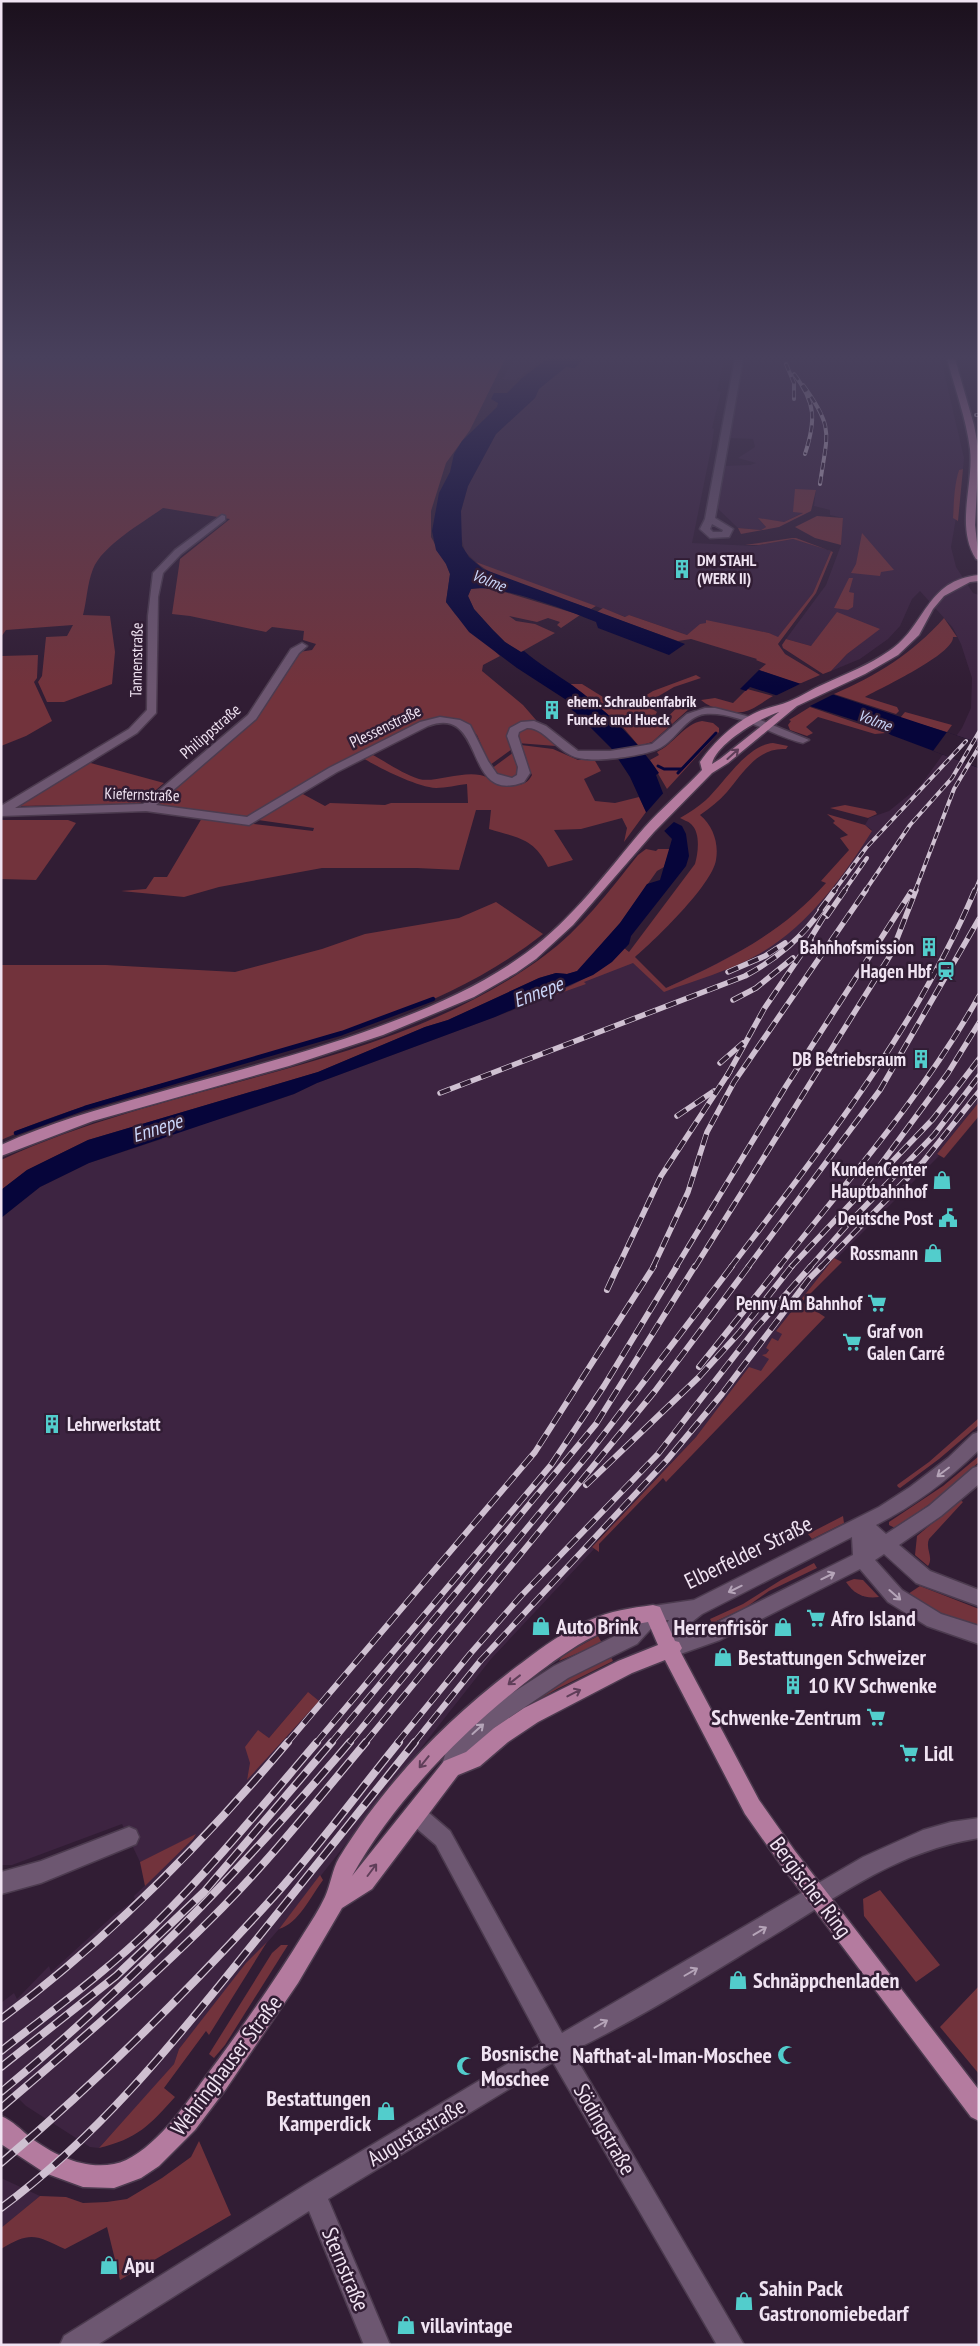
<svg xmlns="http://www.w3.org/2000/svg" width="980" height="2346" font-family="'PT Sans Narrow',sans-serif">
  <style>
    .built { fill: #3d2441; fill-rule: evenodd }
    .green { fill: #72333c }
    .water { fill: #06053a }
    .pier { fill: #311d34 }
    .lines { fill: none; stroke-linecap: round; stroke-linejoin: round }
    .stream-far1 { stroke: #06053a; stroke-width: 3 }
    .stream { stroke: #06053a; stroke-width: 4.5 }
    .minor-casing { stroke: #4c3b4f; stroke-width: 3 }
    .major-casing { stroke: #4c3b4f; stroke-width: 3 }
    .minor { fill: #6d5771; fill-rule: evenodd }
    .major { fill: #b47b9f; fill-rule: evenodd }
    .rail-far3-casing { stroke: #cfc0d1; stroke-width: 4 }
    .rail-far2-casing { stroke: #cfc0d1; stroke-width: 5.5 }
    .rail-far1-casing { stroke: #cfc0d1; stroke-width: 6 }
    .rail-casing { stroke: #cfc0d1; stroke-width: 8 }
    .rail-far3 { stroke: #311d34; stroke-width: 2.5; stroke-dasharray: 7; stroke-linecap: butt }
    .rail-far2 { stroke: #311d34; stroke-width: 4; stroke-dasharray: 11; stroke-linecap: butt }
    .rail-far1 { stroke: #311d34; stroke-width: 4.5; stroke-dasharray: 13; stroke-linecap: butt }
    .rail { stroke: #311d34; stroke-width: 5.5; stroke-dasharray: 17; stroke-linecap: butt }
    .oneway { stroke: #5f3e59 }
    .oneway2 { stroke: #b5a4b8 }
    .labels { text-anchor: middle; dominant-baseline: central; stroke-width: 5; stroke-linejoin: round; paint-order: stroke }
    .far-poi-label { font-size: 16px; font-weight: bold; fill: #f0e3f2; stroke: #311d34; text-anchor: start }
    .far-water-label { font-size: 16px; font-style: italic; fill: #cad5f9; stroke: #311d34 }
    .far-street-label { font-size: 16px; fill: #f0e3f2; stroke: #311d34 }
    .poi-label { font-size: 19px; font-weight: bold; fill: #f0e3f2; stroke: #311d34; text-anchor: end }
    .water-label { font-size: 20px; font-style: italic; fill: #cad5f9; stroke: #311d34 }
    .near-street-label { font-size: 22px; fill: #f0e3f2; stroke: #311d34 }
    .near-poi-label { font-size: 22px; font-weight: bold; fill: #f0e3f2; stroke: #311d34; text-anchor: start }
  </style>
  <rect width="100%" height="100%" fill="#311d34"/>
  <!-- built -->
  <g class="built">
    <polygon points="515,359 542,359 516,380 502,379"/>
    <polygon points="583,359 718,359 717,362 723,363 717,391 721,392 712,428 714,429 712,444 692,543 754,546 793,539 831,551 813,593 778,638 769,633 706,621 706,623 687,635 629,615 626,617 496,571 476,562 465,552 461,536 461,511 468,486 496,434 535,398 539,389 566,367 575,368"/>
    <path d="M 743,359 L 941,359 L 964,458 L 963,469 L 959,470 L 955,492 L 953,518 L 956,518 L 951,547 L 956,567 L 973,593 L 979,595 L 979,1102 L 937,1154 L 939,1156 L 836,1259 L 834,1258 L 776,1331 L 783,1334 L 778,1341 L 766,1348 L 769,1349 L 766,1354 L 770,1359 L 761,1372 L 721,1405 L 696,1437 L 592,1546 L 594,1549 L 491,1659 L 279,1929 L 225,1991 L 179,2049 L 174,2064 L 157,2084 L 99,2148 L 90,2147 L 26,2106 L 1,2081 L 1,2003 L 14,1993 L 17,1999 L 49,1966 L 51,1972 L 115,1914 L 135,1900 L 134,1896 L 193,1839 L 195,1835 L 140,1862 L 122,1824 L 12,1865 L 1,1865 L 1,1218 L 40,1187 L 89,1163 L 162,1139 L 162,1136 L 236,1114 L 294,1094 L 317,1083 L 535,1002 L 574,983 L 624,948 L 666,988 L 710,967 L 755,943 L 795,915 L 817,895 L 872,830 L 865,825 L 869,818 L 889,811 L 920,786 L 962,728 L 971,708 L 972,678 L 961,644 L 953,628 L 920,591 L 912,599 L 900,626 L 888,639 L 860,659 L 831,671 L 847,654 L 879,629 L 811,646 L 786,639 L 826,585 L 841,545 L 843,518 L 830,515 L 830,510 L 814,506 L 816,490 L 804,512 L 784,522 L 759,519 L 766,527 L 761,530 L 738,528 L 715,506 L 724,466 L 750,465 L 756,463 L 738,458 L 755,447 L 753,439 L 728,438 ZM 308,1692 L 247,1779 L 259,1731 L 269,1738 Z"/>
    <polygon points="1,2178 40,2196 1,2228"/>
  </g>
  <!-- green -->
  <g class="green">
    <path d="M 1,359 L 505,359 L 470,430 L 446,463 L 431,511 L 431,537 L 446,564 L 450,574 L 446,602 L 455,614 L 500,656 L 483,665 L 482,671 L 523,705 L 536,720 L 517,725 L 512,749 L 490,765 L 477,735 L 460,721 L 432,719 L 391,737 L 250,817 L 158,805 L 156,802 L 249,723 L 299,652 L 312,650 L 316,644 L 303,640 L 304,631 L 272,627 L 266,632 L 190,616 L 172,614 L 180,559 L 230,519 L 163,508 C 142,523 102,546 93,569 C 87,584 87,600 83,615 L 110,616 L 115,652 L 112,684 L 64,702 L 47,702 L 38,682 L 42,676 L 46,637 L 67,636 L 73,625 L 6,630 L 1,637 Z"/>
    <path d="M 963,469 L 958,521 L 953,518 C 954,502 954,486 959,470 Z"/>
    <polygon points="795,489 816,490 811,511 779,527 741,534 738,528 761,530 766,527 758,518 784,522 803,513 793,512"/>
    <polygon points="817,516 843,518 841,545 815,538 795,527"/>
    <polygon points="862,533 894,570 881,572 880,576 851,573 856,564"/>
    <polygon points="792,538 796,538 833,552 816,593 778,644 785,654 820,675 799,684 759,670 766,664 756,660 757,659 691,639 678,641 597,612 603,608 625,617 629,615 687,635 700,624 706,623 706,620 769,633 778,637 813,593 831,551 793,539 759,545 745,545"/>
    <path d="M 476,562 L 596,606 L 591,609 C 566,600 492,579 476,562 Z"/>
    <polygon points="849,578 853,578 849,592 854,593 853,607 848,610 834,608"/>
    <polygon points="488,587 580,615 561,628 557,625 560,622 548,618 537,622 509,616 516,621 535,624 555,633 521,652 505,642 492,629 474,609 468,596 471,589"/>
    <polygon points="837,612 880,629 847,654 831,671 823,674 783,648 782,645 786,639 811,646"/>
    <path d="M 944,618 L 957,637 L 953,637 C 954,654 881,688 865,697 L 897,707 L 899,711 L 896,714 L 834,694 C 876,676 913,653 944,618 Z"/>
    <polygon points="38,655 37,678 34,682 52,721 26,736 1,746 1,656"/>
    <polygon points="696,675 701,678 674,687 645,704 657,712 652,721 658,726 683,702 685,701 690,708 652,742 639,746 621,725 570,684 582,684 611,702 629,706 653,691"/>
    <path d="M 747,689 L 773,696 C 753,708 746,717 722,710 C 713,707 708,706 701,700 L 715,698 L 733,703 Z"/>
    <polygon points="810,707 886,733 875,734 818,717 806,727 813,733 807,736 790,730 788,725 791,721 789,720"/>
    <polygon points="905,712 952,725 947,732 900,718"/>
    <path d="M 702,721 L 713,723 L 719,728 L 719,732 L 667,789 L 650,760 L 659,755 L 657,752 C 674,744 684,724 702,721 Z"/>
    <path d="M 528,728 C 541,729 548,738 556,746 L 517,743 L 516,733 Z"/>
    <path d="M 773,743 L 788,746 L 786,749 C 758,747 743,773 727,792 C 719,801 710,808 700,815 C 713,826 719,843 716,860 C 712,885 655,940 635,957 L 666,988 C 729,959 782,933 826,883 L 821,881 L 849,850 L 840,838 L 848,835 L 833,823 L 835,821 L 827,814 L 865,825 L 872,831 C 843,877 808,926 759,954 C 730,971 695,980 664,992 L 633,963 L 584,982 L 586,984 L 535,1002 C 567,987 601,975 624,948 L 629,952 L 695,864 C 698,853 701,833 691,824 C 688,821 683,820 680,818 C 689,813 698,807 706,800 C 724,783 747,745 773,743 Z"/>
    <path d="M 521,745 L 553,749 L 578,760 L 594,759 L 601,771 L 584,779 L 595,801 L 615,803 L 639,797 L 646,812 L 624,842 L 627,828 L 622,818 L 581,829 L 554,830 L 573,860 L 548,867 C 534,838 518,838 489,829 L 491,810 L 476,810 L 459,870 L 417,868 L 322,868 L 219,887 L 184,897 L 121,891 L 146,889 L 154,877 L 167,877 L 202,818 L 313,831 L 314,828 L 258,820 L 301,793 L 325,806 L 330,803 L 385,805 L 391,803 L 468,803 L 467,784 C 457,785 446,788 436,788 C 417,787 379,768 363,758 L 371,754 C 386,762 403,774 419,779 C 434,783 461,771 480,775 C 494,778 522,796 532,775 L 519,748 Z"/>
    <polygon points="514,752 521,773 514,779 500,777 491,769"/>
    <polygon points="87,762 164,783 142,802 136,804 19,806"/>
    <polygon points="845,805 875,811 877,814 868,818 830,808"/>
    <polygon points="1,820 68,820 76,823 36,880 1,879"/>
    <path d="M 646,849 L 656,851 L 658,849 L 670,849 L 664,867 L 657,871 L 620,923 L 578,971 L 567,974 L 556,973 L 539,978 L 448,1020 L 425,1027 L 318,1072 L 88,1140 L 27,1170 L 1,1190 L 1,1160 C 174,1079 389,1071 544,956 C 581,929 609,891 638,855 Z"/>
    <path d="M 496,902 L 543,934 C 396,1050 185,1061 14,1132 L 15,1134 L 1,1140 L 1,965 L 106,965 L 235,972 L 322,949 L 365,934 L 459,918 Z"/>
    <polygon points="979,1102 979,1116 944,1158 937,1154"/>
    <polygon points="834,1258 842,1262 802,1302 825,1317 666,1482 663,1478 599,1544 599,1552 592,1547 696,1437 749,1367 761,1371 769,1359 762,1355 766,1354 769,1350 766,1348 772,1338 778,1341 782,1334 776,1331"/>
    <polygon points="979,1418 979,1425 939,1459 900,1488 898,1487 897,1485 929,1462"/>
    <polygon points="979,1456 979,1462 937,1499 895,1528 889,1525 889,1522 943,1486"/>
    <path d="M 960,1500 L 963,1502 L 929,1539 C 925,1549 934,1557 928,1566 L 915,1555 L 917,1536 Z"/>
    <polygon points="843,1516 844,1523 812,1539 808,1534"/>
    <polygon points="814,1563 817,1568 769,1591 745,1608 712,1623 710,1619 743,1604 781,1580"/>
    <path d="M 854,1579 L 863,1580 L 879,1597 C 864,1599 854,1594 846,1582 Z"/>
    <path d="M 920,1586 L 979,1609 L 979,1624 C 952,1625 929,1608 908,1594 Z"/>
    <polygon points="598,1636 602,1643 559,1661 563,1655"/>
    <polygon points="611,1657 613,1661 557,1689 510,1716 566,1679"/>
    <polygon points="308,1692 319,1701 247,1780 250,1763 245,1747 258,1730 269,1738"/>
    <polygon points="196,1834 193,1839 145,1886 140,1862"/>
    <path d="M 320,1875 L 323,1880 C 311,1896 298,1924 279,1929 Z"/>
    <polygon points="880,1890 940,1965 916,1982 864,1916 863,1899"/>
    <path d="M 267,1942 L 209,2035 L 206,2031 L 164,2088 L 175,2097 C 150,2125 137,2139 99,2148 L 174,2064 L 179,2049 L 246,1963 Z"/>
    <polygon points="281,1945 288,1945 225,2045 214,2058 209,2054 272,1953"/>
    <polygon points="979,1986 979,2074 940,2027"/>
    <path d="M 199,2141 L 231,2215 L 120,2280 L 107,2227 L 65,2249 C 35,2235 31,2231 1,2249 L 1,2228 L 40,2196 L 66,2197 L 83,2203 L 107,2202 L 127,2199 L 162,2178 L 191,2157 Z"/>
  </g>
  <!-- water -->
  <g class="water">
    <path d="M 547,359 L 583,359 L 575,368 L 566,367 L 539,389 L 535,398 L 496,434 L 468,486 L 461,511 L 462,546 L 469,557 L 483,569 L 685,644 L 669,655 L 598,628 L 596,622 C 570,611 497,583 471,589 L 468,596 L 474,609 L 492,629 L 505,642 L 521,652 L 524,651 C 539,664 556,674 572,685 C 606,710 635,738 659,773 L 656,775 L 674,822 L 682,826 L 686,834 L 689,856 L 686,866 L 631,936 L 629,944 L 612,962 L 593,975 L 495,1017 L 317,1083 L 294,1094 L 89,1163 L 40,1187 L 1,1218 L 1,1190 L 27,1170 L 88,1140 L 318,1072 L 425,1027 L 448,1020 L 539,978 L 556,973 L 567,974 L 577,971 L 620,923 L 647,884 L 660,880 L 672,839 L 646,812 L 630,777 L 611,748 L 577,714 L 567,706 L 571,703 L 517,668 L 469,632 L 446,602 L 450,574 L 446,564 L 436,550 L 432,531 L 439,493 L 450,472 L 454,454 L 462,441 L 497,407 L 498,403 L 491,399 L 494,393 L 507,393 L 522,378 Z"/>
    <polygon points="759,670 979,743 979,768 891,735 882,729 750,687 746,691 740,689"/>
  </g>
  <!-- pier -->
  <g class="pier">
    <polygon points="802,683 815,688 834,694 808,707 773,697"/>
    <polygon points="947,732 979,743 979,768 933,751"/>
    <polygon points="666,790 676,820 662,833 645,814"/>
  </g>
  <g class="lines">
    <!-- stream-far1 -->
    <g class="stream-far1">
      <polyline points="658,766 664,769 681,769"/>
      <polyline points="678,773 716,733"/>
    </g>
    <!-- stream -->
    <polyline class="stream" points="16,1133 85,1108 342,1033 433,999"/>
    <!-- minor casing -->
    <g class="minor-casing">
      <g id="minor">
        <path d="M 735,359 L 743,359 L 715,518 L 733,529 L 729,537 L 710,538 L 700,529 L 705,519 ZM 712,524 L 723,530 L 722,532 L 713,532 L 710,529 Z"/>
        <path d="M 222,515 L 225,516 L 225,520 L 181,554 L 163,573 L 158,597 L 156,713 L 137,733 L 15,808 L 143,804 L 248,715 L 291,649 L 302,643 L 307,646 L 299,653 L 256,719 L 156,805 L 247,817 L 329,768 L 420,722 L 440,717 L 460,720 L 470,725 L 488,761 L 497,774 L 512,778 L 517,775 L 518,767 L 507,736 L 510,728 L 521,722 L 534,721 L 546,726 L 578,751 L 610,751 L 652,744 L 687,714 L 705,708 L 715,708 L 758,719 L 809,740 L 803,743 C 772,736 738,711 705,714 C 686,716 676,740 660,748 C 644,756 603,761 585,759 C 558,757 546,727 527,728 L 519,732 L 518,736 L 530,773 L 524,782 C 462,806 487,704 428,726 L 337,772 L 249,825 L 146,811 L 1,816 L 1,806 L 129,729 L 147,710 L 148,616 L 153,573 L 175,550 Z"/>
        <path d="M 979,1432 L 979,1450 C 948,1480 914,1506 876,1525 L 886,1534 L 929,1506 L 973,1468 L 979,1466 L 979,1484 L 941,1516 L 899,1545 L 930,1571 L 979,1590 L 979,1606 L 916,1583 L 884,1554 L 875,1560 L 902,1590 L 941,1614 L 979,1626 L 979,1644 L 927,1626 L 888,1602 L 860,1569 L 720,1640 L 672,1657 L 665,1654 C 659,1641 661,1630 669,1620 L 658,1621 L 637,1644 L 568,1678 L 494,1728 L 465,1754 L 458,1775 L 451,1778 L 444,1775 L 441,1768 L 449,1742 L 480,1714 L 554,1666 L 623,1632 L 646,1607 L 694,1600 L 879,1507 L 910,1487 L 948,1458 L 973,1434 ZM 852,1537 L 853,1555 L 708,1627 L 681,1636 L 688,1625 L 702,1614 Z"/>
        <path d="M 415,1804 L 422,1807 L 450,1831 L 562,2033 L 863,1857 L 923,1830 L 951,1822 L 979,1818 L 979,1838 C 899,1851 846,1891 779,1932 C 711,1973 643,2017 572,2051 L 744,2345 L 717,2345 L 553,2062 L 328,2199 L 390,2345 L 364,2345 L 309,2211 L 97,2345 L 60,2345 L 64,2336 L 305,2185 L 542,2043 L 436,1845 L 408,1821 L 405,1814 L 408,1807 Z"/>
        <polygon points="129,1827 136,1830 139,1837 136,1844 41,1883 1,1894 1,1872 41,1861"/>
      </g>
    </g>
    <!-- major casing -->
    <g class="major-casing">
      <g id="major">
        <path d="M 947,359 L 955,359 L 974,425 L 979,451 L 975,525 L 979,560 L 976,559 C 955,526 974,485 970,449 C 966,418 955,389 947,359 Z"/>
        <path d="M 979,575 L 979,581 L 970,582 L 944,596 L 933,609 L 919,635 L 898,655 L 865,674 L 797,706 L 728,763 L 712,773 L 654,832 L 573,925 L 536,959 L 516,973 L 474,997 L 383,1035 L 289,1066 L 93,1121 L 1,1156 L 1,1145 C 49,1123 99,1109 149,1095 C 233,1071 318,1051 399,1019 C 443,1002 488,981 526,953 C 573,919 607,871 644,828 C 662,808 683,790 702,770 L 700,762 C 714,742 735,722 757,712 C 768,707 779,706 790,701 C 802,696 812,689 824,684 C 846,674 869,665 889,651 C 926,627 925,580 979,575 ZM 779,712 L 720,759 L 712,764 C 716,744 760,718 779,712 Z"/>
        <path d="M 653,1605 L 660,1607 L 675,1641 L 679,1642 L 682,1648 L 680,1651 L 759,1800 L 795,1851 L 979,2090 L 979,2121 L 971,2117 L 781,1865 L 745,1814 L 665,1660 L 632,1673 L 538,1722 L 508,1742 L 480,1766 L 458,1775 L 372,1889 L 342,1908 L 298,1983 L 226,2089 L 195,2130 L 159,2166 L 141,2178 L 114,2188 L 83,2187 L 45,2173 L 1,2144 L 1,2116 C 13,2121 21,2130 31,2138 C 54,2155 84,2170 114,2164 C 147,2158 182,2110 201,2083 C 237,2035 272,1985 304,1933 C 311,1922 319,1910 325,1897 C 331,1884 332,1870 339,1858 C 386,1781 451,1715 523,1662 C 544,1646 566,1630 590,1620 C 610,1611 631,1608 653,1605 ZM 648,1622 L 658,1645 L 618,1661 L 524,1708 L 494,1728 L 466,1752 L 444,1761 L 352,1876 C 396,1798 467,1726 539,1672 C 559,1657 580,1642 603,1632 C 617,1626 633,1625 648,1622 Z"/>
      </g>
    </g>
    <!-- minor -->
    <use href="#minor" class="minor"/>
    <!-- major -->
    <use href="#major" class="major"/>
    <!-- rail-far3 casing -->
    <g class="rail-far3-casing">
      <g id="rail-far3">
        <polyline points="786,364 794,383 794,399"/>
        <path d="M 794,374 C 816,403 816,420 805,454"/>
        <path d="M 803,385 C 835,429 827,433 820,484"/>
        <polyline points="976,415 979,415"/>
        <polyline points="834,891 866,848 966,741"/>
        <polyline points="844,891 867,858"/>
        <polyline points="865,891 910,825 952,778 979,732"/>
        <polyline points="915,891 954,789 979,747"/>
        <polyline points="975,891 979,881"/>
      </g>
    </g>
    <!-- rail-far2 casing -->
    <g class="rail-far2-casing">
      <g id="rail-far2">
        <polyline points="820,910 835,890"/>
        <polyline points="827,916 845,890"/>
        <polyline points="807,944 829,908"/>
        <polyline points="728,972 765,956 785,943"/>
        <polyline points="733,1000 756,988 793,958"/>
        <polyline points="720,1063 743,1043"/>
        <polyline points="727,1076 764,1009 811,940"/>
        <path d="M 440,1093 L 745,976 C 778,958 803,937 824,906"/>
        <polyline points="677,1116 714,1091"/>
        <polyline points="885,1169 933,1119 979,1059"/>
        <polyline points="618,1267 661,1176 730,1071"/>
        <polyline points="653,1267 688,1192 707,1132 734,1082 866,890"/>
        <polyline points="676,1267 786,1086 911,892"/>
        <polyline points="695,1267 891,954 916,890"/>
        <path d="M 731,1267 C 822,1147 916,1029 975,890"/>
        <polyline points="748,1267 880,1090 979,919"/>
        <path d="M 779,1267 C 848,1180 924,1094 979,996"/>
        <polyline points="791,1267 856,1198 948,1073 979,1023"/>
        <polyline points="810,1267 848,1224 934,1135 979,1076"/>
        <polyline points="821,1267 923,1162 979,1092"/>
      </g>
    </g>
    <!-- rail-far1 casing -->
    <g class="rail-far1-casing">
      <g id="rail-far1">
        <polyline points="607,1290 618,1266"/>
        <polyline points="699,1367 780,1266"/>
        <polyline points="586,1485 699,1377 739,1333 792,1266"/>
        <polyline points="287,1743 535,1452 654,1266"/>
        <polyline points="316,1743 551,1465 604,1386 677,1266"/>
        <polyline points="331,1743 596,1424 695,1266"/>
        <polyline points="349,1743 591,1451 732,1266"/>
        <polyline points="365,1743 655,1391 749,1266"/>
        <polyline points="397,1743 470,1654 521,1596 658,1454 757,1327 811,1266"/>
        <polyline points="414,1743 481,1660 667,1460 722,1394 809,1279 822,1266"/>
      </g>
    </g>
    <!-- rail casing -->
    <g class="rail-casing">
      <g id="rail">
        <path d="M 1,2019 C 109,1939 202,1844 288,1742"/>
        <path d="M 1,2051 C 53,2010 106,1972 153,1926 C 212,1868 264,1804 317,1742"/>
        <polyline points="1,2067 116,1976 204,1892 332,1742"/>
        <path d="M 1,2092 C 130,1986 242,1869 350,1742"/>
        <path d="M 1,2108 C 77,2043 152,1979 222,1908 C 273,1856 319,1798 366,1742"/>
        <path d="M 1,2163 C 95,2084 184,1995 267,1904 C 314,1853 355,1796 399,1742"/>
        <path d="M 1,2208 C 96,2138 171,2046 244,1955 C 301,1884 358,1813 415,1742"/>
      </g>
    </g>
    <!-- rail-far3 -->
    <use href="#rail-far3" class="rail-far3"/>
    <!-- rail-far2 -->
    <use href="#rail-far2" class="rail-far2"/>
    <!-- rail-far1 -->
    <use href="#rail-far1" class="rail-far1"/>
    <!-- rail -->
    <use href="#rail" class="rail"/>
  </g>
  <!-- one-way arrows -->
  <defs><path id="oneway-shaft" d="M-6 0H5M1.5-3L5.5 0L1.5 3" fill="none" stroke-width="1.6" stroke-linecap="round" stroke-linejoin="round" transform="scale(1.25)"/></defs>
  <g class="oneway">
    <use href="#oneway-shaft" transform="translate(733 754) rotate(-42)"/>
    <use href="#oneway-shaft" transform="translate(514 1680) rotate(142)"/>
    <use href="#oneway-shaft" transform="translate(574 1693) rotate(-27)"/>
    <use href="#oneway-shaft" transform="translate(424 1762) rotate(129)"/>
    <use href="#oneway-shaft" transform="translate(372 1870) rotate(-53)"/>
  </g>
  <g class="oneway2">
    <use href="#oneway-shaft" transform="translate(943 1472) rotate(143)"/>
    <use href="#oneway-shaft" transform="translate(828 1576) rotate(-26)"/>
    <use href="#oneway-shaft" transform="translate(735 1589) rotate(154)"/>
    <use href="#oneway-shaft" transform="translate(895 1595) rotate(41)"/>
    <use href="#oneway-shaft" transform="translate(478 1729) rotate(-42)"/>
    <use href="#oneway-shaft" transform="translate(760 1931) rotate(-31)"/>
    <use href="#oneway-shaft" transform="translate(691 1972) rotate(-30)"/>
    <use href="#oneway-shaft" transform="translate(601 2024) rotate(-30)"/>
  </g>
  <!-- sky -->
  <linearGradient id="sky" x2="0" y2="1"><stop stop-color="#1b101d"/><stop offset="0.52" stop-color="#48405c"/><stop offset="1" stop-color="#48405c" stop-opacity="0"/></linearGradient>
  <rect width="980" height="687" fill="url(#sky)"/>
  <!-- icons -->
  <defs>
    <g id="building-bare" transform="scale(1.5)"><path d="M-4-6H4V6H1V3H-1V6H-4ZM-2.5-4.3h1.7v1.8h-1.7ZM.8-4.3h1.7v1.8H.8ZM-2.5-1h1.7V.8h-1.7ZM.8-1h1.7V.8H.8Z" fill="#52cdcc" stroke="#311d34" stroke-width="2.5" paint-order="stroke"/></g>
    <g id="station-bare" transform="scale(1.5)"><path d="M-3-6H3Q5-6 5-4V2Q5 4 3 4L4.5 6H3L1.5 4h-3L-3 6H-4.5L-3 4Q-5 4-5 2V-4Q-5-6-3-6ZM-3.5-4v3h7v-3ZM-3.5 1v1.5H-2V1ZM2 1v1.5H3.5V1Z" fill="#52cdcc" stroke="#311d34" stroke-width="2.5" paint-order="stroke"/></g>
    <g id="shop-bare" transform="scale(1.5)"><path d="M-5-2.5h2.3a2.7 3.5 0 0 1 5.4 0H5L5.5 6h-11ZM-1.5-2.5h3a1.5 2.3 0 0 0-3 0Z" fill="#52cdcc" stroke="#311d34" stroke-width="2.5" paint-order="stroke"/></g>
    <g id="civic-bare" transform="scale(1.5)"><path d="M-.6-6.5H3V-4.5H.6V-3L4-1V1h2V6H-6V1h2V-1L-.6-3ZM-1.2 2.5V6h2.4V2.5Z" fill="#52cdcc" stroke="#311d34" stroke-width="2.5" paint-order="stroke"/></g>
    <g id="supermarket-bare" transform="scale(1.5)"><path d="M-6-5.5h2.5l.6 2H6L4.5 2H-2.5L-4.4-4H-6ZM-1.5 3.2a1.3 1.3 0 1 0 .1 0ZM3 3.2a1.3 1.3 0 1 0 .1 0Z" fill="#52cdcc" stroke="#311d34" stroke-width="2.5" paint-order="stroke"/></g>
    <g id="mosque-bare" transform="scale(1.5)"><path d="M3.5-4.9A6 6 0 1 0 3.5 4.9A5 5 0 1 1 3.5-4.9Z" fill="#52cdcc" stroke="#311d34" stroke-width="2.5" paint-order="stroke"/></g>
  </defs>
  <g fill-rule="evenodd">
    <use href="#building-bare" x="682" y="569"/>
    <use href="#building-bare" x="552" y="710"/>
    <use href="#building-bare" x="929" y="947"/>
    <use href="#station-bare" x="946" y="971"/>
    <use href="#building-bare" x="921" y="1059"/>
    <use href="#shop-bare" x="942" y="1180"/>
    <use href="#civic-bare" x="948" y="1218"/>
    <use href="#shop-bare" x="933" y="1253"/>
    <use href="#supermarket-bare" x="877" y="1303"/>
    <use href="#supermarket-bare" x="852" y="1342"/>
    <use href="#building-bare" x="52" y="1424"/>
    <use href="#supermarket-bare" x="816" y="1618"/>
    <use href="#shop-bare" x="541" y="1626"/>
    <use href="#shop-bare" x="783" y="1627"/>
    <use href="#shop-bare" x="723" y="1657"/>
    <use href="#building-bare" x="793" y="1685"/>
    <use href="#supermarket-bare" x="876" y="1717"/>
    <use href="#supermarket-bare" x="909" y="1753"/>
    <use href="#shop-bare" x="738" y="1980"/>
    <use href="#mosque-bare" x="787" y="2055"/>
    <use href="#mosque-bare" x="466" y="2066"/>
    <use href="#shop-bare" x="386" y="2111"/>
    <use href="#shop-bare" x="109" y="2265"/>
    <use href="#shop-bare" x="744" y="2301"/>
    <use href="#shop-bare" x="406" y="2325"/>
  </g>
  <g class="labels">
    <!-- far-poi labels -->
    <g class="far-poi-label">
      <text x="697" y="560">DM STAHL<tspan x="697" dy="18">(WERK II)</tspan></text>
      <text x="567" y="701">ehem. Schraubenfabrik<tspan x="567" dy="18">Funcke und Hueck</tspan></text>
    </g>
    <!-- far-water labels -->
    <g class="far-water-label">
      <text transform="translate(489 580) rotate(21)">Volme</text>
      <text transform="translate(875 720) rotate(20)">Volme</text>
    </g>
    <!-- far-street labels -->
    <g class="far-street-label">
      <text transform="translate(136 660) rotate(-89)">Tannenstraße</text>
      <text transform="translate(385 726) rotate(-26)">Plessenstraße</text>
      <text transform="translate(210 731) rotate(-41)">Philippstraße</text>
      <text transform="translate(142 794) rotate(2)">Kiefernstraße</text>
    </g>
    <!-- poi labels -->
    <g class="poi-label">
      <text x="914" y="947">Bahnhofsmission</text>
      <text x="931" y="971">Hagen Hbf</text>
      <text x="906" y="1059">DB Betriebsraum</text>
      <text x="927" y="1169">KundenCenter<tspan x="927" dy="22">Hauptbahnhof</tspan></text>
      <text x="933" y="1218">Deutsche Post</text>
      <text x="918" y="1253">Rossmann</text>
      <text x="862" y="1303">Penny Am Bahnhof</text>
      <text x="867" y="1331" text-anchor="start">Graf von<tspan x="867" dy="22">Galen Carré</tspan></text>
      <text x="67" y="1424" text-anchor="start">Lehrwerkstatt</text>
    </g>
    <!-- water labels -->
    <g class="water-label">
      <text transform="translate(538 992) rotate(-21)">Ennepe</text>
      <text transform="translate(157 1128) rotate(-18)">Ennepe</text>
    </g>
    <!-- near-street labels -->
    <g class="near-street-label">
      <text transform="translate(748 1552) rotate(-26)">Elberfelder Straße</text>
      <text transform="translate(811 1887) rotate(53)">Bergischer Ring</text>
      <text transform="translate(226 2065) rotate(-53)">Wehringhauser Straße</text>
      <text transform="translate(605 2129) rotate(60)">Södingstraße</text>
      <text transform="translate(416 2132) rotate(-31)">Augustastraße</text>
      <text transform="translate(346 2269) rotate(67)">Sternstraße</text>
    </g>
    <!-- near-poi labels -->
    <g class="near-poi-label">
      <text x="831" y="1618">Afro Island</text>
      <text x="556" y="1626">Auto Brink</text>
      <text x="768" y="1627" text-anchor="end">Herrenfrisör</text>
      <text x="738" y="1657">Bestattungen Schweizer</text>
      <text x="808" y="1685">10 KV Schwenke</text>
      <text x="861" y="1717" text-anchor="end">Schwenke-Zentrum</text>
      <text x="924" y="1753">Lidl</text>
      <text x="753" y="1980">Schnäppchenladen</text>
      <text x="481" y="2053">Bosnische<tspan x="481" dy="25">Moschee</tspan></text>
      <text x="772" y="2055" text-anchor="end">Nafthat-al-Iman-Moschee</text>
      <text x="371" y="2098" text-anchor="end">Bestattungen<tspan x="371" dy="25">Kamperdick</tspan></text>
      <text x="124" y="2265">Apu</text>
      <text x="759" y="2288">Sahin Pack<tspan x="759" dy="25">Gastronomiebedarf</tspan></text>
      <text x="421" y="2325">villavintage</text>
    </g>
  </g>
  <!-- border -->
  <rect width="980" height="2346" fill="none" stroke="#f0e3f2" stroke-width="5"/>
</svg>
